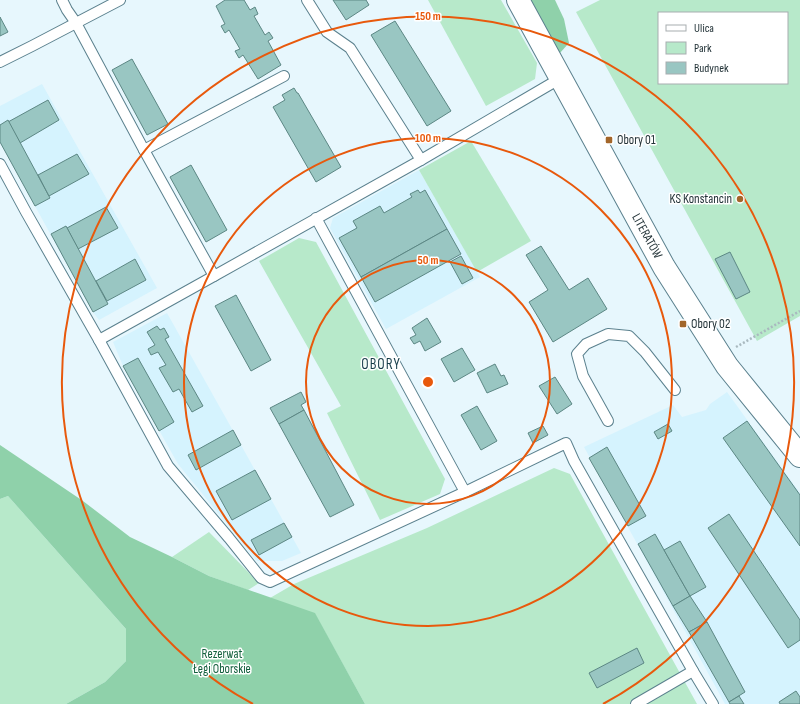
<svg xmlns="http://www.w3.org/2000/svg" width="800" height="704" font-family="'Sofia Sans Condensed',sans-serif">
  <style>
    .built { fill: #d5f3fe }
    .green { fill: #b7e9ca; fill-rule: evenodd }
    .forest { fill: #8fd1aa }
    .building { fill: #99c6c2; stroke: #5c8784 }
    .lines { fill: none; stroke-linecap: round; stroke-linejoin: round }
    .service-casing { stroke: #5b818e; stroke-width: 12 }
    .tertiary-casing { stroke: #5b818e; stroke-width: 24 }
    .path { stroke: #a9b9bf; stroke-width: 2.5; stroke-dasharray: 2 2; stroke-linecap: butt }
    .service { stroke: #fff; stroke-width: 10 }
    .tertiary { stroke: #fff; stroke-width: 22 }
    .ring { fill: none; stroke: #e8590c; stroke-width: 2 }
    .poi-dot { fill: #a3662a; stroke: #fff; stroke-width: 1.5 }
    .labels { text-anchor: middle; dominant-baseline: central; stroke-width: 3; stroke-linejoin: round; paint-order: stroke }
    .poi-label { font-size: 13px; fill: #223237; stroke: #fff; text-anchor: start }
    .street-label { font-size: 13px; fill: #223237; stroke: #fff }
    .park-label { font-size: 13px; fill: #105e3b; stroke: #fff }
    .quarter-label { font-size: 15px; letter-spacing: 1px; fill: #173d49; stroke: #fff }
    .centre { fill: #e8590c; stroke: #fff; stroke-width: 2 }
    .ring-label { font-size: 12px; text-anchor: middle; font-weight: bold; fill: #e8590c; stroke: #fff; stroke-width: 3; stroke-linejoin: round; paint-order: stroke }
  </style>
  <rect width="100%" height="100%" fill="#e7f7fd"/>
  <!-- built -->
  <g class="built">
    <polygon points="42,84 157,288 99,320 93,312 0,142 0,106"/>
    <polygon points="419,170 480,277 386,329 330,228 333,218"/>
    <polygon points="167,313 241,445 301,553 282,561 257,561 178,464 123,366 113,342"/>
    <polygon points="727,392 800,493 800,704 725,704 584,447 673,405 682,417 706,410 710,404"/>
  </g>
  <!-- green -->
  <g class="green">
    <polygon points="428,0 501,0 537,63 535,79 486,106"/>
    <path d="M 600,0 L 800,0 L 800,316 L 757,341 L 576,12 ZM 659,13 L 787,13 L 787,83 L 659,83 Z"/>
    <polygon points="471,141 531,241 477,272 419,170"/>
    <polygon points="299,238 316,242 445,479 440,494 380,520 327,413 341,406 259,261"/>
    <polygon points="554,468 570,474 697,704 365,704 315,614 270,598 294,584 427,528"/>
    <polygon points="8,496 126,629 126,661 105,682 66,704 0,704 0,499"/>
    <polygon points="209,532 259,583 248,590 209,576 172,557"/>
  </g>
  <!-- forest -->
  <g class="forest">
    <polygon points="528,0 555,0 564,19 569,43 559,54"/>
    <polygon points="0,445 83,501 130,537 172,557 209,576 315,613 365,704 66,704 105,682 126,661 126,629 8,496 0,499"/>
  </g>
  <!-- building -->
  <g class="building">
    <polygon points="225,0 244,0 250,10 255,7 258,14 254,16 265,35 269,32 273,38 268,41 281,65 258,79 243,55 239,58 235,51 240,49 229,30 225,33 221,26 225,24 216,6"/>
    <polygon points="333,0 366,0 369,5 346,20"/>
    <polygon points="0,17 8,32 0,36"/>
    <polygon points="395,21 451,111 427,126 371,35"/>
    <polygon points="132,59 168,124 147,135 112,70"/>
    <polygon points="294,88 297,93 298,93 341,167 316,182 273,107 285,100 282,95"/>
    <polygon points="48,100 59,120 20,143 8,122"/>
    <polygon points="8,120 50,198 35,206 0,142 0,125"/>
    <polygon points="77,154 89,174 49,196 38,175"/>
    <polygon points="191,165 227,230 206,242 170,177"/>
    <polygon points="418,190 420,193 425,190 447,229 361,277 339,238 357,228 353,221 380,206 384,213 412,197 410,194"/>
    <polygon points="106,207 118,228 78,249 67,228"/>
    <polygon points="66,226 108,304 93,312 51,234"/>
    <polygon points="447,229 461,254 375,302 361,277"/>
    <polygon points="541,246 569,290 588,278 607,309 553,342 529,302 548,290 526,255"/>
    <polygon points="730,252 750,292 736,299 715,259"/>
    <polygon points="461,256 473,278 462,284 450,262"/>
    <polygon points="135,259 146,280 107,301 96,281"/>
    <polygon points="236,295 271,360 251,371 215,306"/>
    <polygon points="427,318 441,342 425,351 420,341 414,344 410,338 416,335 412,328"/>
    <polygon points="157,326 160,330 164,328 169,337 165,339 203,406 192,412 179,389 173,392 159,368 166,365 158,352 151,355 148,349 155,345 147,332"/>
    <polygon points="462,348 475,370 454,382 441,359"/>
    <polygon points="138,358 174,422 159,431 123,366"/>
    <polygon points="495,364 501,376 504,375 508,384 487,393 477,373"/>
    <polygon points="555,377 572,404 557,414 539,386"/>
    <polygon points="301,392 306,402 301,405 304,410 279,424 270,408"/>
    <polygon points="477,406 497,441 481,450 461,415"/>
    <polygon points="304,410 354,505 330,517 279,424"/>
    <polygon points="747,421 800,495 800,546 723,438"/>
    <polygon points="668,424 672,431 658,439 654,432"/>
    <polygon points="543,426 548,435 533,443 528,433"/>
    <polygon points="233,430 241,445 196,470 188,455"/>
    <polygon points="607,447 646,516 628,526 589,458"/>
    <polygon points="255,470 271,499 232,520 216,491"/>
    <polygon points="729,514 800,620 800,640 788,648 708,528"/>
    <polygon points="284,523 292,537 259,555 251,540"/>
    <polygon points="655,534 690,596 673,606 638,544"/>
    <polygon points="680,541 706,587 690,596 664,550"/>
    <polygon points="690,596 707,622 689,632 673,606"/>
    <polygon points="707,622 745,692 729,702 689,632"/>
    <polygon points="637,648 644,663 597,688 589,673"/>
    <polygon points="796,691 800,697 800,704 780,704 779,702"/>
    <polygon points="739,696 744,704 730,704 729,702"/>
  </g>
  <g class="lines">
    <!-- service casing -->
    <g class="service-casing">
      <g id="service">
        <polyline points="62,0 67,10 76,23 144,150 214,276"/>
        <polyline points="307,0 327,32 350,48 421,160"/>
        <polyline points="0,62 32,46 120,0"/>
        <polyline points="144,150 284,76"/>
        <polyline points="0,164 26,212 99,340 168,466 229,538 261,578 270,582 465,492 566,443 574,461 693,671 713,704"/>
        <polyline points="316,218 465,492"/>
        <polyline points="99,340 214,276 421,160 561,78"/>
        <polyline points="608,421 583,376 577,354 586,344 608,334 629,336 645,352 675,390"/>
        <polyline points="636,704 693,671"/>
      </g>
    </g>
    <!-- tertiary casing -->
    <g class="tertiary-casing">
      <polyline id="tertiary" points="518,0 664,267 727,366 800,456"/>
    </g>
    <!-- path -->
    <polyline class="path" points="736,347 800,311"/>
    <!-- service -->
    <use href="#service" class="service"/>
    <!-- tertiary -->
    <use href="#tertiary" class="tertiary"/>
  </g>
  <!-- distance rings -->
  <g class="ring">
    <circle cx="428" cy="382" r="122"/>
    <circle cx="428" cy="382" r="244"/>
    <path d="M253 704A366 366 0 1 1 603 704"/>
  </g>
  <!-- markers -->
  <g class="poi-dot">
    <rect x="605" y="136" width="8" height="8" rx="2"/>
    <circle cx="740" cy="199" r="4"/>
    <rect x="679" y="320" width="8" height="8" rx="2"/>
  </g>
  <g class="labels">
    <!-- poi labels -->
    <g class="poi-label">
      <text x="617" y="140">Obory 01</text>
      <text x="732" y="199" text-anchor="end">KS Konstancin</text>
      <text x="691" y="324">Obory 02</text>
    </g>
    <!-- street labels -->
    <g class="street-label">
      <text transform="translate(647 236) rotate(61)">LITERATÓW</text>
    </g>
    <!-- park labels -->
    <g class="park-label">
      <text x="222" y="654">Rezerwat<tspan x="222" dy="15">Łęgi Oborskie</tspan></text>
    </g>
    <!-- quarter labels -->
    <g class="quarter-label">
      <text x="381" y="364">OBORY</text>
    </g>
  </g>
  <circle cx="428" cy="382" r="6" class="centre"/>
  <g class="ring-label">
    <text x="428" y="20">150 m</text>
    <text x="428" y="142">100 m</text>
    <text x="428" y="264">50 m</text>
  </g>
  <!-- legend -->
  <rect x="658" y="12" width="130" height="72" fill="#ffffff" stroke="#a7adaf"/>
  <rect x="666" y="25" width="20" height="6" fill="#ffffff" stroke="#a7adaf"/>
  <text x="694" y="32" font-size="12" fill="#223237">Ulica</text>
  <rect x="666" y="42" width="20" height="12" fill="#b7e9ca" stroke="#a7adaf"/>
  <text x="694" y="52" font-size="12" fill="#223237">Park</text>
  <rect x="666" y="62" width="20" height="12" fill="#99c6c2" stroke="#a7adaf"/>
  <text x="694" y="72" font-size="12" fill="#223237">Budynek</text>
</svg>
